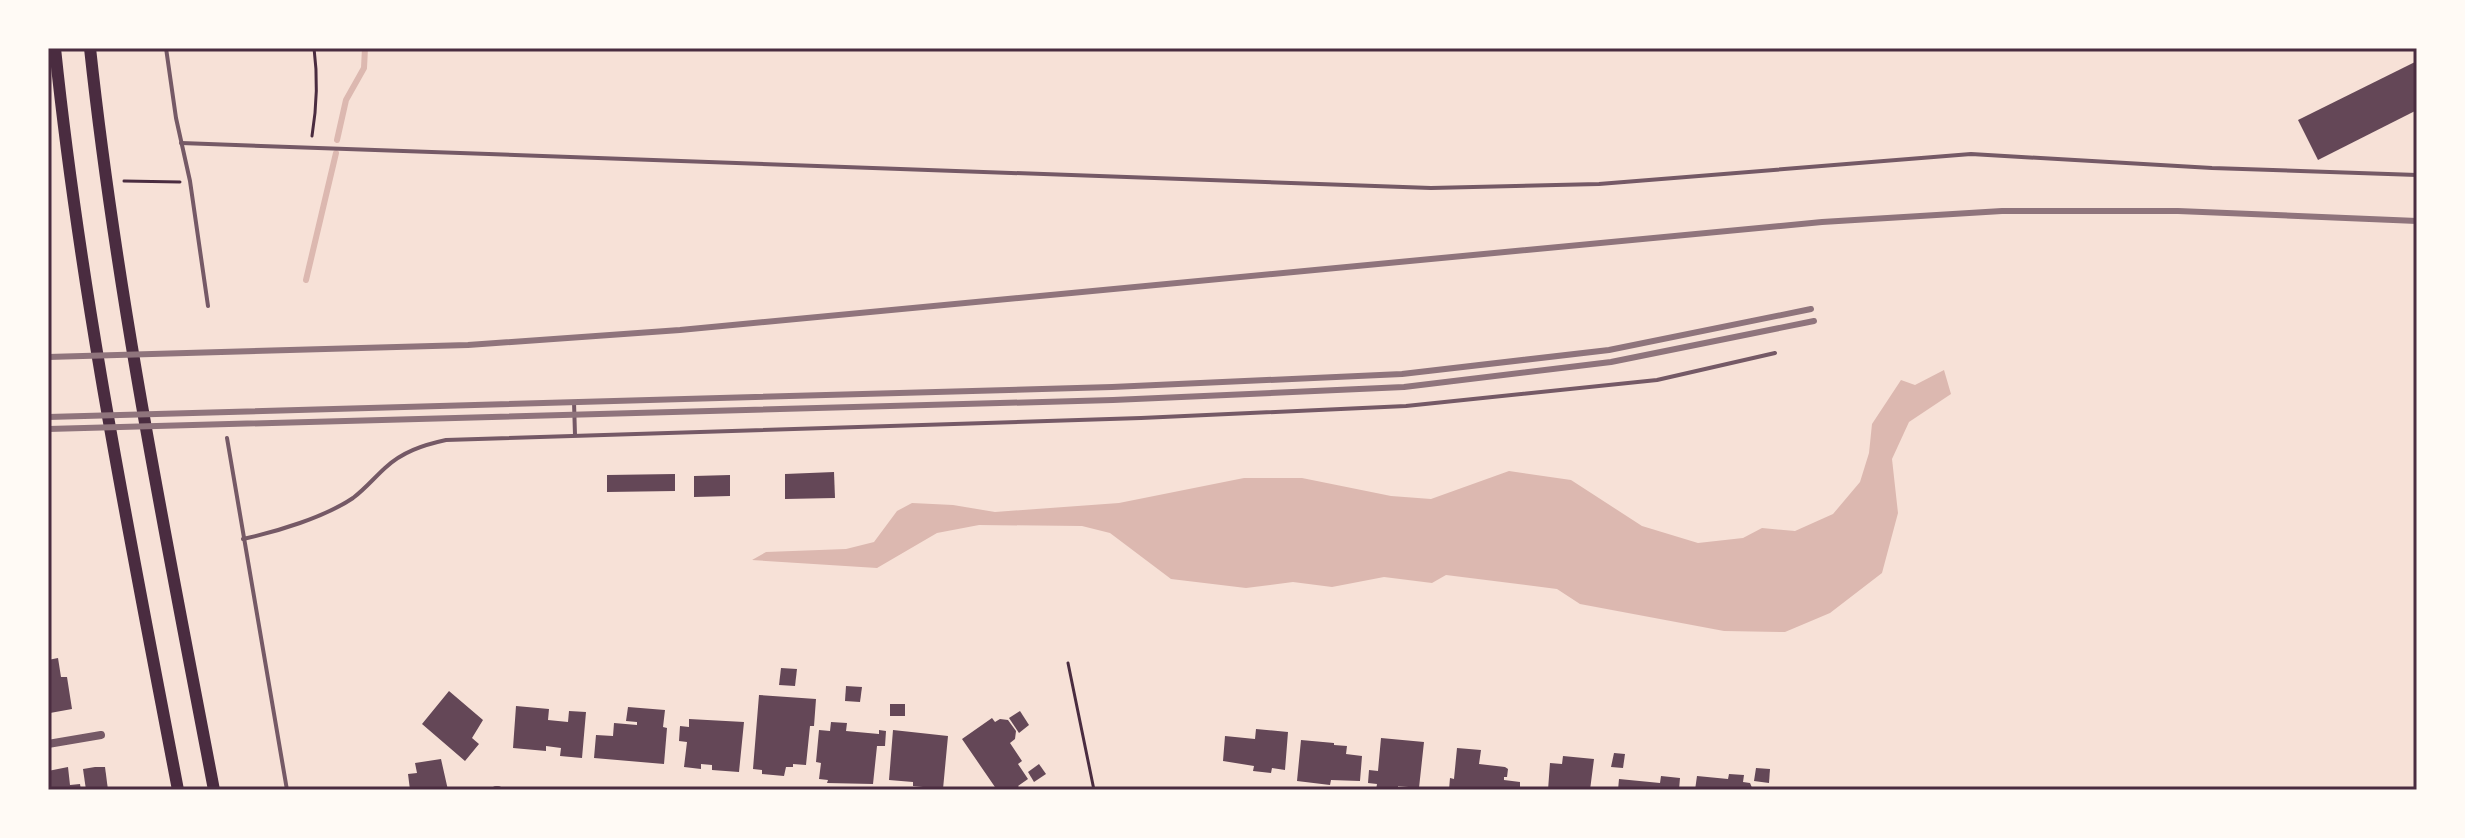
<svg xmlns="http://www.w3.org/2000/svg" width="2465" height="838" font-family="'Varela Round',sans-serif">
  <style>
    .water { fill: #dcb8b0 }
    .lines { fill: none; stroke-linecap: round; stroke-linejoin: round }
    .stream { stroke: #dcb8b0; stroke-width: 6 }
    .building { fill: #644757 }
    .path { stroke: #4a2c40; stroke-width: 3 }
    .service { stroke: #755966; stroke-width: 4 }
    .minor { stroke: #755966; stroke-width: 8 }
    .secondary { stroke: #4a2c40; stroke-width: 12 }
    .rail { stroke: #8f747c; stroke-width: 6 }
    .neatline { fill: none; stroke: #4a2c40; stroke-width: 3 }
  </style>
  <rect width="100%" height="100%" fill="#f7e1d7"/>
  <!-- water -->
  <polygon class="water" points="1944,370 1951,394 1909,422 1892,459 1898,513 1882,573 1830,613 1785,632 1724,631 1580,604 1557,589 1446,575 1432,583 1384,577 1332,587 1293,582 1246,588 1171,579 1110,533 1082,526 979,525 937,533 877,568 752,560 766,552 846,549 874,542 897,511 912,503 953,505 995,512 1119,503 1244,478 1302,478 1391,496 1431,499 1509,471 1571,480 1642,526 1698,543 1743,538 1762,528 1795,531 1833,514 1860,482 1869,453 1872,424 1901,380 1915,385"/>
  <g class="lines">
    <!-- stream -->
    <g class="stream">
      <polyline points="337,140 346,100 364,68 365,48"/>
      <polyline points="306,280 336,153"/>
    </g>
  </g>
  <!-- building -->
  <g class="building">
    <polygon points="2417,61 2417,110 2318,160 2298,120"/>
    <polygon points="834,472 835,498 785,499 785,474"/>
    <polygon points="675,474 675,491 607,492 607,475"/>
    <polygon points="730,475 730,496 694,497 694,476"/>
    <polygon points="58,658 61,677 67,677 72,709 50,713 48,660"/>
    <polygon points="781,668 797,669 795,686 779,685"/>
    <polygon points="846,686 862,687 860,702 845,701"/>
    <polygon points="449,691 483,720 472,738 479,744 465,761 422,724"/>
    <polygon points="759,695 816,699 814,726 810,726 806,765 793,764 793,767 786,767 784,776 762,774 762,770 753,769"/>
    <rect x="890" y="704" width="15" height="12"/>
    <polygon points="516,706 549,709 548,720 568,722 569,711 586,712 582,758 560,756 561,748 546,746 546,751 513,748"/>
    <polygon points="628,707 665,710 663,727 667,728 664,764 594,758 596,735 613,736 614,723 637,725 637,722 626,721"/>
    <polygon points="1020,711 1029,725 1019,733 1009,718"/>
    <polygon points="992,718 995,722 1000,719 1008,720 1016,731 1015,739 1010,743 1022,761 1018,764 1028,779 1018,786 1021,790 997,790 962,739"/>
    <polygon points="689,719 744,722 739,772 712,770 712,765 701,764 701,769 684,767 687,742 679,741 680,726 689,727"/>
    <polygon points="831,722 847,723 846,731 879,734 879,730 886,731 885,746 877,746 873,784 827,783 828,780 819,779 821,763 816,762 819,730 830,731"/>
    <polygon points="1256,729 1288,732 1285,770 1272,768 1271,773 1253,771 1254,766 1223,761 1225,736 1255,739"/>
    <polygon points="893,730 948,736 943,789 913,786 913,782 889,780"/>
    <polygon points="1381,738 1424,742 1419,788 1398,786 1398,790 1376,790 1377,784 1368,783 1369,770 1378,771"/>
    <polygon points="1301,740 1334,743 1334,745 1347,746 1346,754 1362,756 1360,781 1331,780 1330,785 1297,781"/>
    <polygon points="1457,748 1481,750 1479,764 1505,767 1508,769 1507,777 1504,777 1504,780 1520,782 1520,790 1449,790 1450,778 1454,779"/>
    <polygon points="1614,753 1625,754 1623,768 1611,767"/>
    <polygon points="1563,756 1594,759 1590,790 1548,790 1550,763 1562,764"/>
    <polygon points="441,759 448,790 410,790 408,774 417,773 415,763"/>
    <polygon points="1039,764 1046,774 1034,782 1028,772"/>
    <polygon points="68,767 70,785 80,784 81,790 48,790 48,771"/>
    <polygon points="95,767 105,767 108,790 86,790 83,769"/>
    <polygon points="1756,768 1770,769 1769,783 1754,781"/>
    <polygon points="1729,774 1744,775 1743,782 1750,783 1753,790 1695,790 1697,776 1728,779"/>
    <polygon points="1661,776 1680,778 1679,790 1618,790 1619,779 1660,783"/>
  </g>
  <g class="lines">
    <!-- path -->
    <g class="path">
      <path d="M 312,136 C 317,106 318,78 314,48"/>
      <polyline points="124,181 180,182"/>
      <polyline points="1068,663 1094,790"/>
    </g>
    <!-- service -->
    <g class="service">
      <polyline points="166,48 176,118 190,181 208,306"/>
      <polyline points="181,143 1431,188 1599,184 1971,154 2212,168 2417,175"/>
      <polyline points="574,402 575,435"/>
      <polyline points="227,438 287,790"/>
      <path d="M 243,539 C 276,532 325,517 353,498 C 365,489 374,478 385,468 C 402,452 423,445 446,440 L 1141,418 L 1406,406 L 1657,380 L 1775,353"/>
    </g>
    <!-- minor -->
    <g class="minor">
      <polyline points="48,744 101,735"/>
      <polyline points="496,790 498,790"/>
    </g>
    <!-- secondary -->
    <g class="secondary">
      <path d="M 55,48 C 81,298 131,543 178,790"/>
      <path d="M 90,48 C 117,298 167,543 214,790"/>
    </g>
    <!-- rail -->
    <g class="rail">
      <polyline points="48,357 468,345 680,330 1822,222 2002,211 2178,211 2417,221"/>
      <polyline points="48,417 1112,387 1402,374 1609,350 1811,309"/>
      <polyline points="48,429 1113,400 1404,387 1611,362 1814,321"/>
    </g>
  </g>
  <!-- border -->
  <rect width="2465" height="838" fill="none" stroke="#fffaf5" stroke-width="100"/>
  <rect x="50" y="50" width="2365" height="738" class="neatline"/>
</svg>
